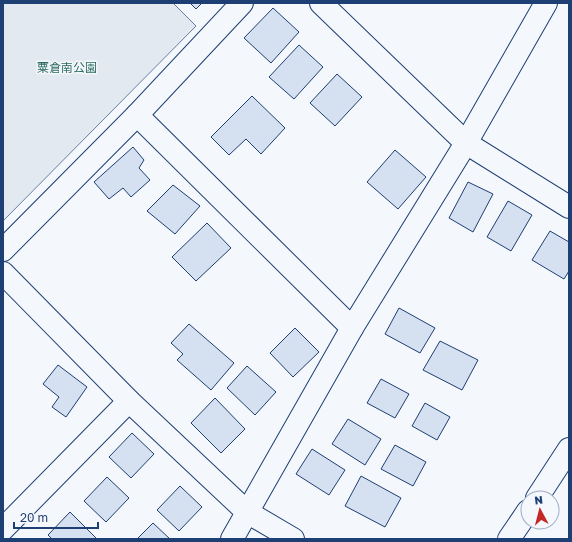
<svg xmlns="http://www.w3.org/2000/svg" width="572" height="542" font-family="'Golos Text','Noto Sans JP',sans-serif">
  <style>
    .green { fill: #e3e9f0; stroke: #687fa3 }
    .building { fill: #d5e0f0; stroke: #1d3f73 }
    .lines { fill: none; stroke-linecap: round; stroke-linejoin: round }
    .minor-casing { stroke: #1d3f73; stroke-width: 24 }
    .tertiary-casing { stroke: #1d3f73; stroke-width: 24 }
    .secondary-casing { stroke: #1d3f73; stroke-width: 24 }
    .minor { stroke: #f4f7fb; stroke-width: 22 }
    .tertiary { stroke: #f4f7fb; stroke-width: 22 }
    .secondary { stroke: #f4f7fb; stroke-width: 22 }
    .labels { text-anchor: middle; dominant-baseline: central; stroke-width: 3; stroke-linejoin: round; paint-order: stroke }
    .park-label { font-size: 12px; fill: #2c6c60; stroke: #f4f7fb }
  </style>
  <rect width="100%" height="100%" fill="#f4f7fb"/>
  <!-- green -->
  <polygon class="green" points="3,3 173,3 196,26 3,221"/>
  <!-- building -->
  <g class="building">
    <polygon points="190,3 202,3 196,9"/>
    <polygon points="273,8 299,32 271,63 244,38"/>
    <polygon points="299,45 323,67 294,99 269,77"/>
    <polygon points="337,74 362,97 335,126 310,103"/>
    <polygon points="252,96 285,128 261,154 246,139 229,155 211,137"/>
    <polygon points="133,147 144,160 139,168 150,180 131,197 123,188 109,199 94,182"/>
    <polygon points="395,150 426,177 398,209 367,182"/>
    <polygon points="468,182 493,194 473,232 449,218"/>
    <polygon points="173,185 200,206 175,234 147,211"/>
    <polygon points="508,201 532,215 511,251 487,237"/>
    <polygon points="207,223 231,248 196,281 172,257"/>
    <polygon points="550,231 569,242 569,271 564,279 532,260"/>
    <polygon points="399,308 435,328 420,353 385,334"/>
    <polygon points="189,324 234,363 211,390 177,360 183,354 171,343"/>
    <polygon points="295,328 319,352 293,377 270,353"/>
    <polygon points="440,341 478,360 462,390 423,370"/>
    <polygon points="58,365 87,387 66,417 52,407 59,397 43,384"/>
    <polygon points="247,366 276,392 255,415 227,388"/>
    <polygon points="381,379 409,394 395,418 367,403"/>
    <polygon points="215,398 245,429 221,453 191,423"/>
    <polygon points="425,403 450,417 437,440 412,426"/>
    <polygon points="348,419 381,439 365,465 332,444"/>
    <polygon points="132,433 154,454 131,478 109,457"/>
    <polygon points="395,445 426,462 413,486 381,469"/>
    <polygon points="312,449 345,470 329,495 296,474"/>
    <polygon points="361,476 401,498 385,527 345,506"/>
    <polygon points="107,477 129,498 106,522 84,501"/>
    <polygon points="180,486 202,507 179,531 157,510"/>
    <polygon points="70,512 97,539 52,539 48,535"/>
    <polygon points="153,523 170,539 137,539"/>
  </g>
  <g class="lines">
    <!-- minor casing -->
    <g class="minor-casing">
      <g id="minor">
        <polyline points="321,3 466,143 569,207"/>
        <polyline points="137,115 352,328"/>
        <polyline points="3,273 129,401 247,512 293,539"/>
        <polyline points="3,529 129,401"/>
        <polyline points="232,539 352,328 466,143 546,3"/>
      </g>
    </g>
    <!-- tertiary casing -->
    <g class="tertiary-casing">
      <polyline id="tertiary" points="3,250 137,115 242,3"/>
    </g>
    <!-- secondary casing -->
    <g class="secondary-casing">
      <g id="secondary">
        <polyline points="537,498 569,449"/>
        <polyline points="509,539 528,511"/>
      </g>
    </g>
    <!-- minor -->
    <use href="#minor" class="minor"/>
    <!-- tertiary -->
    <use href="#tertiary" class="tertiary"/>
    <!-- secondary -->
    <use href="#secondary" class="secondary"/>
  </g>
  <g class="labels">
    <!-- park labels -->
    <g class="park-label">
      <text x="67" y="67">粟倉南公園</text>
    </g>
  </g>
  <!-- border -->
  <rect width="572" height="542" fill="none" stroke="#1d3f73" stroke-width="8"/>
  <!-- north arrow -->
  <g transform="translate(540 510) rotate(353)"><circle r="19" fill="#f4f7fb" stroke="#9eadc5"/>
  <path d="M0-3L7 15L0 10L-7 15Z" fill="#c62828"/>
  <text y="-6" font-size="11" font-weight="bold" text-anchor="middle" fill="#1d3f73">N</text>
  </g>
  <!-- scale -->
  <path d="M14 522v6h84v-6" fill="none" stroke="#1d3f73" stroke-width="2"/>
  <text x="20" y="522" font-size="12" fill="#1d3f73" stroke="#f4f7fb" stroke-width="3" paint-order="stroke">20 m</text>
</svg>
